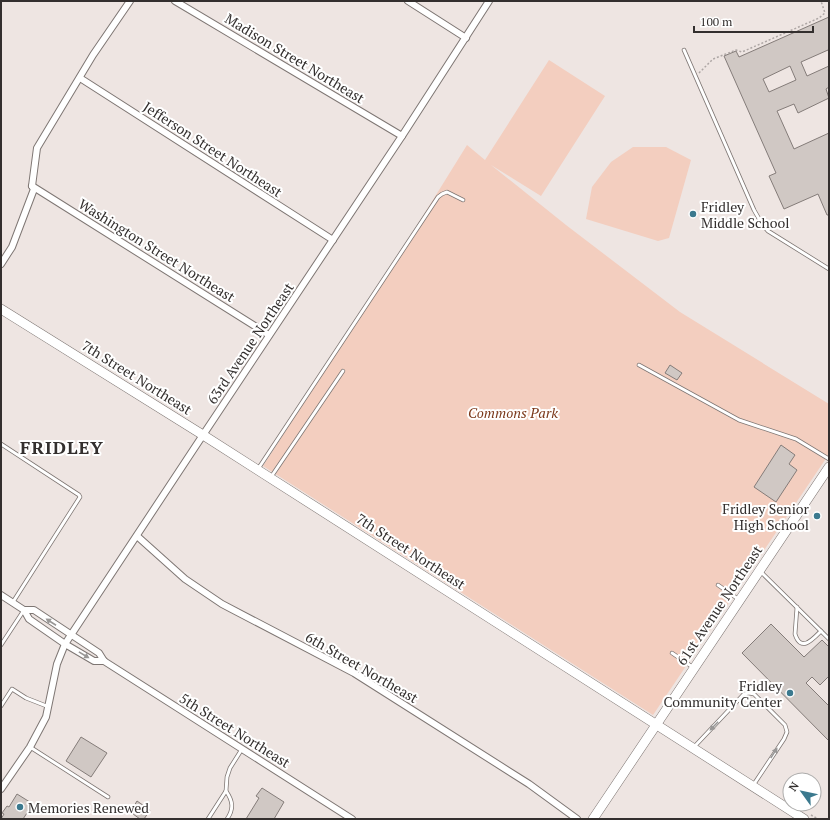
<svg xmlns="http://www.w3.org/2000/svg" width="830" height="820" font-family="'PT Serif',serif">
  <style>
    .green { fill: #f3cebf }
    .building { fill: #d0c8c4; stroke: #847c79; fill-rule: evenodd }
    .lines { fill: none; stroke-linecap: round; stroke-linejoin: round }
    .lane-casing { stroke: #7e7673; stroke-width: 4.5 }
    .street-casing { stroke: #7e7673; stroke-width: 8 }
    .secondary-casing { stroke: #7e7673; stroke-width: 10 }
    .path { stroke: #aea7a5; stroke-width: 1.5; stroke-dasharray: 2 2; stroke-linecap: butt }
    .lane { stroke: #fff; stroke-width: 3 }
    .street { stroke: #fff; stroke-width: 6 }
    .secondary { stroke: #fff; stroke-width: 9 }
    .oneway { fill: #999796 }
    .poi-dot { fill: #3b798e; stroke: #fff; stroke-width: 1.5 }
    .labels { text-anchor: middle; dominant-baseline: central; stroke-width: 4; stroke-linejoin: round; paint-order: stroke }
    .street-label { font-size: 14px; fill: #332f2e; stroke: #fff }
    .poi-label { font-size: 14px; fill: #332f2e; stroke: #fff; text-anchor: start }
    .park-label { font-size: 14px; font-style: italic; fill: #7b381a; stroke: #fff }
    .district-label { font-size: 18px; font-weight: bold; letter-spacing: 1px; fill: #332f2e; stroke: #fff }
  </style>
  <rect width="100%" height="100%" fill="#eee5e2"/>
  <!-- green -->
  <g class="green">
    <polygon points="549,60 605,96 541,196 491,165 566,225 680,312 829,404 829,454 653,715 263,466 390,269 467,145 485,160"/>
    <polygon points="633,147 666,147 691,160 669,238 658,241 586,219 592,187 611,162"/>
  </g>
  <!-- building -->
  <g class="building">
    <path d="M 829,17 L 829,53 L 828,50 L 801,62 L 807,76 L 829,66 L 829,87 L 826,89 L 829,98 L 798,113 L 794,104 L 777,111 L 794,149 L 829,133 L 829,215 L 827,215 L 818,194 L 784,209 L 769,176 L 776,173 L 724,56 L 736,51 L 739,57 ZM 790,66 L 796,80 L 769,92 L 763,79 Z"/>
    <polygon points="670,365 682,373 677,380 665,373"/>
    <polygon points="781,445 795,455 789,464 797,470 776,502 754,487"/>
    <polygon points="771,624 804,657 822,640 829,647 829,676 820,685 812,677 806,683 829,706 829,741 742,653"/>
    <polygon points="81,737 107,753 91,777 66,761"/>
    <polygon points="262,788 284,802 274,819 246,819 259,798 256,796"/>
    <polygon points="17,794 33,804 23,819 1,819 4,814 2,813 7,806 9,807"/>
    <polygon points="137,801 150,810 144,819 140,819 133,814 137,808 134,806"/>
  </g>
  <g class="lines">
    <!-- lane casing -->
    <g class="lane-casing">
      <g id="lane">
        <polyline points="684,50 754,210 762,224 768,231 829,269"/>
        <polyline points="639,365 739,420 796,439 829,459"/>
        <polyline points="1,444 79,495 80,497 13,602"/>
        <polyline points="258,469 438,197 442,194 447,192 463,200"/>
        <polyline points="271,477 343,371"/>
        <polyline points="761,572 829,639"/>
        <polyline points="718,585 738,599"/>
        <path d="M 797,607 L 795,634 C 801,653 813,639 821,631"/>
        <polyline points="1,645 24,610"/>
        <polyline points="672,653 694,668"/>
        <polyline points="1,706 12,689 26,698 49,707"/>
        <polyline points="30,747 108,797"/>
        <polyline points="694,747 744,694 749,693 754,694 785,725 787,732 784,739 754,784"/>
        <path d="M 226,791 C 233,801 234,809 227,819"/>
        <polyline points="208,819 226,791 227,777 230,768 242,749"/>
      </g>
    </g>
    <!-- street casing -->
    <g class="street-casing">
      <g id="street">
        <polyline points="175,1 402,136"/>
        <polyline points="408,1 466,38"/>
        <polyline points="80,78 333,240"/>
        <polyline points="32,186 269,335"/>
        <polyline points="1,264 12,247 34,189 32,186 37,148 93,55 130,1"/>
        <polyline points="137,536 185,579 222,604 354,673 529,784 577,819"/>
        <polyline points="1,595 24,610 29,619 65,644 94,661 104,661"/>
        <polyline points="24,610 34,610 99,653 104,661 352,819"/>
        <polyline points="1,789 30,747 46,717 57,664 65,644 203,435 402,136 489,1"/>
      </g>
    </g>
    <!-- secondary casing -->
    <g class="secondary-casing">
      <g id="secondary">
        <polyline points="1,309 203,435 804,819"/>
        <polyline points="593,819 829,467"/>
      </g>
    </g>
    <!-- path -->
    <g class="path">
      <polyline points="699,73 713,59 736,50 742,52 819,18 825,13 821,1"/>
      <polyline points="811,815 818,819"/>
    </g>
    <!-- lane -->
    <use href="#lane" class="lane"/>
    <!-- street -->
    <use href="#street" class="street"/>
    <!-- secondary -->
    <use href="#secondary" class="secondary"/>
  </g>
  <!-- one-way arrows -->
  <defs><path id="oneway-solid" d="M-6-.8H1V-3.2L6.5 0L1 3.2V.8H-6Z"/></defs>
  <g class="oneway">
    <use href="#oneway-solid" transform="translate(51 622) rotate(-147)"/>
    <use href="#oneway-solid" transform="translate(84 655) rotate(31)"/>
    <use href="#oneway-solid" transform="translate(714 726) rotate(134)"/>
    <use href="#oneway-solid" transform="translate(774 753) rotate(-57)"/>
  </g>
  <!-- markers -->
  <g class="poi-dot">
    <circle cx="693" cy="214" r="4"/>
    <circle cx="817" cy="516" r="4"/>
    <circle cx="790" cy="693" r="4"/>
    <circle cx="20" cy="807" r="4"/>
  </g>
  <g class="labels">
    <!-- street labels -->
    <g class="street-label">
      <text transform="translate(295 58) rotate(31)">Madison Street Northeast</text>
      <text transform="translate(213 149) rotate(33)">Jefferson Street Northeast</text>
      <text transform="translate(157 250) rotate(32)">Washington Street Northeast</text>
      <text transform="translate(250 343) rotate(-56)">63rd Avenue Northeast</text>
      <text transform="translate(137 377) rotate(32)">7th Street Northeast</text>
      <text transform="translate(411 551) rotate(33)">7th Street Northeast</text>
      <text transform="translate(719 605) rotate(-56)">61st Avenue Northeast</text>
      <text transform="translate(362 667) rotate(30)">6th Street Northeast</text>
      <text transform="translate(235 730) rotate(32)">5th Street Northeast</text>
    </g>
    <!-- poi labels -->
    <g class="poi-label">
      <text x="701" y="206">Fridley<tspan x="701" dy="16">Middle School</tspan></text>
      <text x="809" y="508" text-anchor="end">Fridley Senior<tspan x="809" dy="16">High School</tspan></text>
      <text x="782" y="685" text-anchor="end">Fridley<tspan x="782" dy="16">Community Center</tspan></text>
      <text x="28" y="807">Memories Renewed</text>
    </g>
    <!-- park labels -->
    <g class="park-label">
      <text x="513" y="412">Commons Park</text>
    </g>
    <!-- district labels -->
    <g class="district-label">
      <text x="62" y="447">FRIDLEY</text>
    </g>
  </g>
  <!-- border -->
  <rect width="830" height="820" fill="none" stroke="#332f2e" stroke-width="4"/>
  <!-- north arrow -->
  <g transform="translate(802 792) rotate(303)"><circle r="19" fill="#ffffff" stroke="#adacab"/>
  <path d="M0-3L7 15L0 10L-7 15Z" fill="#3b798e"/>
  <text y="-6" font-size="11" font-weight="bold" text-anchor="middle" fill="#332f2e">N</text>
  </g>
  <!-- scale -->
  <path d="M694 26v6h119v-6" fill="none" stroke="#332f2e" stroke-width="2"/>
  <text x="700" y="26" font-size="12" fill="#332f2e" stroke="#ffffff" stroke-width="3" paint-order="stroke">100 m</text>
</svg>
